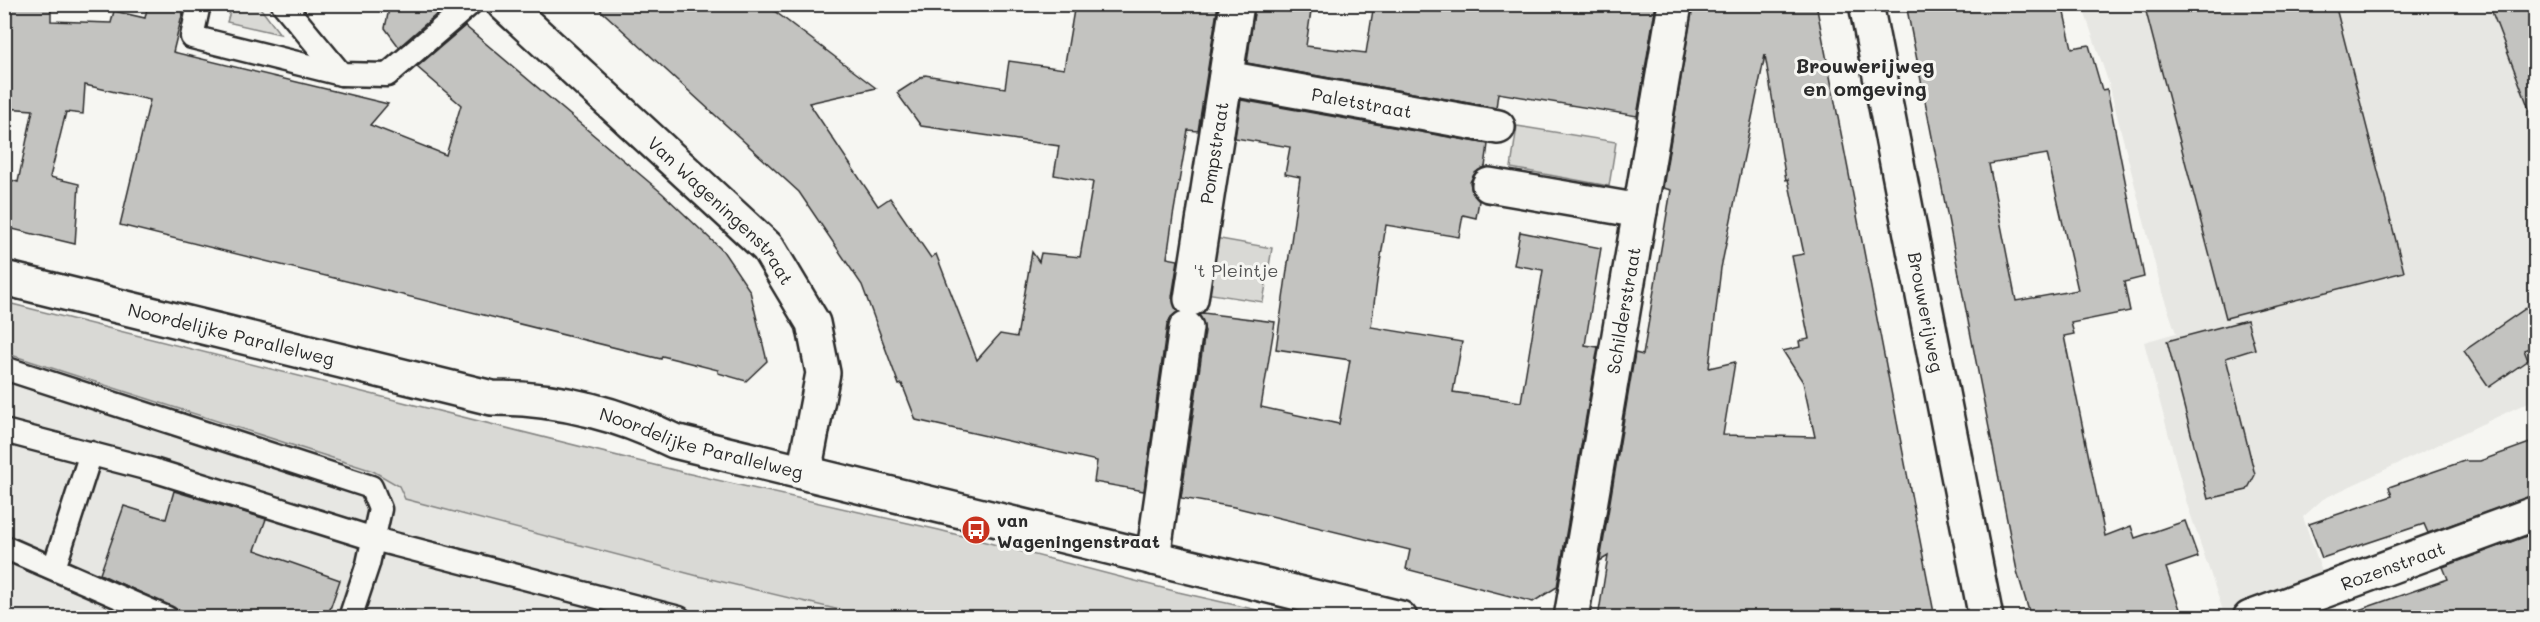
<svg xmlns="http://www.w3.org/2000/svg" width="2540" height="622" font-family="Mali,sans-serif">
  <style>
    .built { fill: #e7e7e3 }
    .green { fill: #d9d9d5; stroke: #828280; stroke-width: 1.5 }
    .building { fill: #c3c3c0; stroke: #2b2b2b; stroke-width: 1.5; fill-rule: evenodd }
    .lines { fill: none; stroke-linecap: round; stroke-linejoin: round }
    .lane-casing { stroke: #2b2b2b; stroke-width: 27 }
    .street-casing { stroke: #2b2b2b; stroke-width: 38 }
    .secondary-casing { stroke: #2b2b2b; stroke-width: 38 }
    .lane { stroke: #f6f6f2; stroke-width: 22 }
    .street { stroke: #f6f6f2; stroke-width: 33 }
    .secondary { stroke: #f6f6f2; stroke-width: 33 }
    .labels { text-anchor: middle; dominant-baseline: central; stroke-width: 6; stroke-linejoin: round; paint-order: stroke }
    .street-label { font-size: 18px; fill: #2b2b2b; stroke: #f6f6f2 }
    .park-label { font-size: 18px; fill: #565656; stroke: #f6f6f2 }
    .poi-label { font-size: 18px; font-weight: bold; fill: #2b2b2b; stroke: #f6f6f2; text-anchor: start }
    .neighbourhood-label { font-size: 20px; font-weight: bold; fill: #2b2b2b; stroke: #f6f6f2 }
  </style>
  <rect width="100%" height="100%" fill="#f6f6f2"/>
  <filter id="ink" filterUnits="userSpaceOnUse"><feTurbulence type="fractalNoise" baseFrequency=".0167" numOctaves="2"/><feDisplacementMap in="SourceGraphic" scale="12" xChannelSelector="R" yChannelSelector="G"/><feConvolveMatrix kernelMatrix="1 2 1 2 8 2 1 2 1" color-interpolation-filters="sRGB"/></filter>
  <g filter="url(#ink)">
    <!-- built -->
    <g class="built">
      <polygon points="2082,5 2535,5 2535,399 2323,499 2303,517 2323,575 2271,592 2269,598 2224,614 2187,504 2144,342 2176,333 2162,292 2109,84"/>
      <polygon points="4,353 373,471 399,486 406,499 698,576 869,617 5,617"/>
    </g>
    <!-- green -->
    <g class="green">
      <polygon points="232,5 258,5 280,34 227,22"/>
      <polygon points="1517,126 1616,142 1609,186 1511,168"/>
      <polygon points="1209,237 1272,248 1263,302 1199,292"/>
      <polygon points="4,302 686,473 939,530 1178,592 1288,617 869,617 698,576 405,499 399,486 373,471 5,353"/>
    </g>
    <!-- building -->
    <g class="building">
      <polygon points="4,4 51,4 51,21 111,23 114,11 145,18 148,4 185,4 173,52 388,104 370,125 446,155 461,105 417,67 465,26 662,193 723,251 750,291 767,361 746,381 718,373 718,370 662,356 661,359 120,225 150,100 85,85 83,114 66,112 50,177 79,184 75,244 4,227 4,178 18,182 33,110 4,108"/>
      <polygon points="390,4 445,4 446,6 399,47 385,28"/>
      <polygon points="594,4 765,4 876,88 809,103 878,206 890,198 931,258 936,254 977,360 1000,334 1017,337 1032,252 1039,262 1041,253 1080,257 1093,182 1054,175 1059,146 921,126 897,93 925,75 1005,88 1009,61 1064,69 1075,4 1218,4 1198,131 1188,130 1173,216 1167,258 1178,260 1172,297 1178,312 1171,317 1167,325 1144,491 1094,482 1097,461 916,420 902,384 899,385 862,285 799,192"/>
      <polygon points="1255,4 1312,4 1306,46 1366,53 1374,4 1656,4 1637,116 1498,93 1496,108 1247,63"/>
      <path d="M 1693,4 L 1816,4 L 1935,618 L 1598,618 L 1608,556 L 1600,561 L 1635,353 L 1643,355 L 1671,190 L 1663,188 ZM 1765,55 L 1786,180 L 1788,179 L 1804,254 L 1792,256 L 1809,339 L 1799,341 L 1800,347 L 1783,351 L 1803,382 L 1815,437 L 1723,435 L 1735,362 L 1709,368 L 1721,268 Z"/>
      <path d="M 1906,4 L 2062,4 L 2072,48 L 2089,45 L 2102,90 L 2107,89 L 2144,277 L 2124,282 L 2130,311 L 2071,323 L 2074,334 L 2064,336 L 2105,536 L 2131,526 L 2135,538 L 2185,521 L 2198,557 L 2166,568 L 2183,618 L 2031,618 L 2017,571 ZM 2047,154 L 2078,290 L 2016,301 L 1989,164 Z"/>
      <polygon points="2144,4 2335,4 2404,272 2226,318"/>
      <polygon points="2489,4 2535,4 2535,119 2533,119"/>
      <polygon points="1241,100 1488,144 1485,167 1475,173 1470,182 1472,192 1479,201 1476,218 1463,215 1459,237 1386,225 1377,281 1371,327 1462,342 1453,392 1521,402 1543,270 1514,265 1520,232 1601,248 1585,345 1598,347 1557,587 1533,602 1406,569 1410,550 1234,507 1181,498 1205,331 1199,315 1203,313 1275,322 1261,407 1339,424 1350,360 1276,349 1300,177 1285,174 1290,147 1235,138"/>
      <polygon points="2535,302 2535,346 2524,350 2528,360 2489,387 2464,351"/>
      <polygon points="2247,320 2255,349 2226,358 2255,475 2247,490 2208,499 2167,341"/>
      <polygon points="2535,441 2535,495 2428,533 2424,524 2322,558 2309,524 2392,496 2389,487 2464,461 2480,461"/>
      <polygon points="174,491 266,519 255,550 340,580 327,618 195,618 100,574 124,506 166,519"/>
      <polygon points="2535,533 2535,618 2351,618 2350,613 2448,579 2443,567"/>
    </g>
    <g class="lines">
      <!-- lane casing -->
      <g class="lane-casing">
        <g id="lane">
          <polyline points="199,4 192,37 341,74 387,75 470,4"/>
          <polyline points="283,4 341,74"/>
          <polyline points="4,368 371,487 380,509 368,564 350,618"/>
          <polyline points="4,431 153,470 374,539 679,618"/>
          <polyline points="4,547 167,618"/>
          <polyline points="54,568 91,453"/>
        </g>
      </g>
      <!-- street casing -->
      <g class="street-casing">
        <g id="street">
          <path id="s1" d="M 504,4 L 768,248 L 813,323 L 823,373 L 807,457 L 809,474"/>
          <path id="s2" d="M 1226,78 L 1498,127"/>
          <polyline points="1489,185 1640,211"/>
          <path id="s3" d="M 1191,299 L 1237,4"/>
          <polyline points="1153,558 1186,328"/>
          <path id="s4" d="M 1571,618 L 1675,4"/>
          <path id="s5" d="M 2250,618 L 2536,513"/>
        </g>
      </g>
      <!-- secondary casing -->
      <g class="secondary-casing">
        <g id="secondary">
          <path id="s6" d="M 1866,4 L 1986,618"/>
          <path id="s7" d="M 4,278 L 492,398 C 556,398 617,413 674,441 L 1400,618"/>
        </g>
      </g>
      <!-- lane -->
      <use href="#lane" class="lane"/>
      <!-- street -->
      <use href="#street" class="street"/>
      <!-- secondary -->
      <use href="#secondary" class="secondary"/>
    </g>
  </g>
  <!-- icons -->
  <defs>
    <g id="bus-disc" transform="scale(1.5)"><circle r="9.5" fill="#c8321e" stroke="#f6f6f2"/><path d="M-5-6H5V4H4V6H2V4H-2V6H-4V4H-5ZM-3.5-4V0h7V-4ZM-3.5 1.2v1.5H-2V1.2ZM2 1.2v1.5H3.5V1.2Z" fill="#fff"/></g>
  </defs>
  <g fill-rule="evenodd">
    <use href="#bus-disc" x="976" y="530"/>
  </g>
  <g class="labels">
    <!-- street labels -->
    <g class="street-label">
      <text stroke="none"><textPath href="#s2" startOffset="138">Paletstraat</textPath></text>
      <text stroke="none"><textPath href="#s3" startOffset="148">Pompstraat</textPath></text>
      <text stroke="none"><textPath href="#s1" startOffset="300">Van Wageningenstraat</textPath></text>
      <text stroke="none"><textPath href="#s4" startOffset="312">Schilderstraat</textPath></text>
      <text stroke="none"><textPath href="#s6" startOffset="314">Brouwerijweg</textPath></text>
      <text stroke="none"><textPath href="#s7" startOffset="234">Noordelijke Parallelweg</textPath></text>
      <text stroke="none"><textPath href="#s7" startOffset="718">Noordelijke Parallelweg</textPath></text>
      <text stroke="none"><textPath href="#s5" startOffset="152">Rozenstraat</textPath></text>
    </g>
    <!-- park labels -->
    <g class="park-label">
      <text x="1236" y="270">'t Pleintje</text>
    </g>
    <!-- poi labels -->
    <g class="poi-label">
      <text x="997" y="520">van<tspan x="997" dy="21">Wageningenstraat</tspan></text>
    </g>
    <!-- neighbourhood labels -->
    <g class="neighbourhood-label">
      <text x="1865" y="65">Brouwerijweg<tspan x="1865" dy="23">en omgeving</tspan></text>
    </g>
  </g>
  <!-- margin -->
  <rect width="2540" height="622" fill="none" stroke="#f6f6f2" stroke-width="24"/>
  <rect x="12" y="12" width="2516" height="598" fill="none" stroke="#2b2b2b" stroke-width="2" filter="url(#ink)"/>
</svg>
